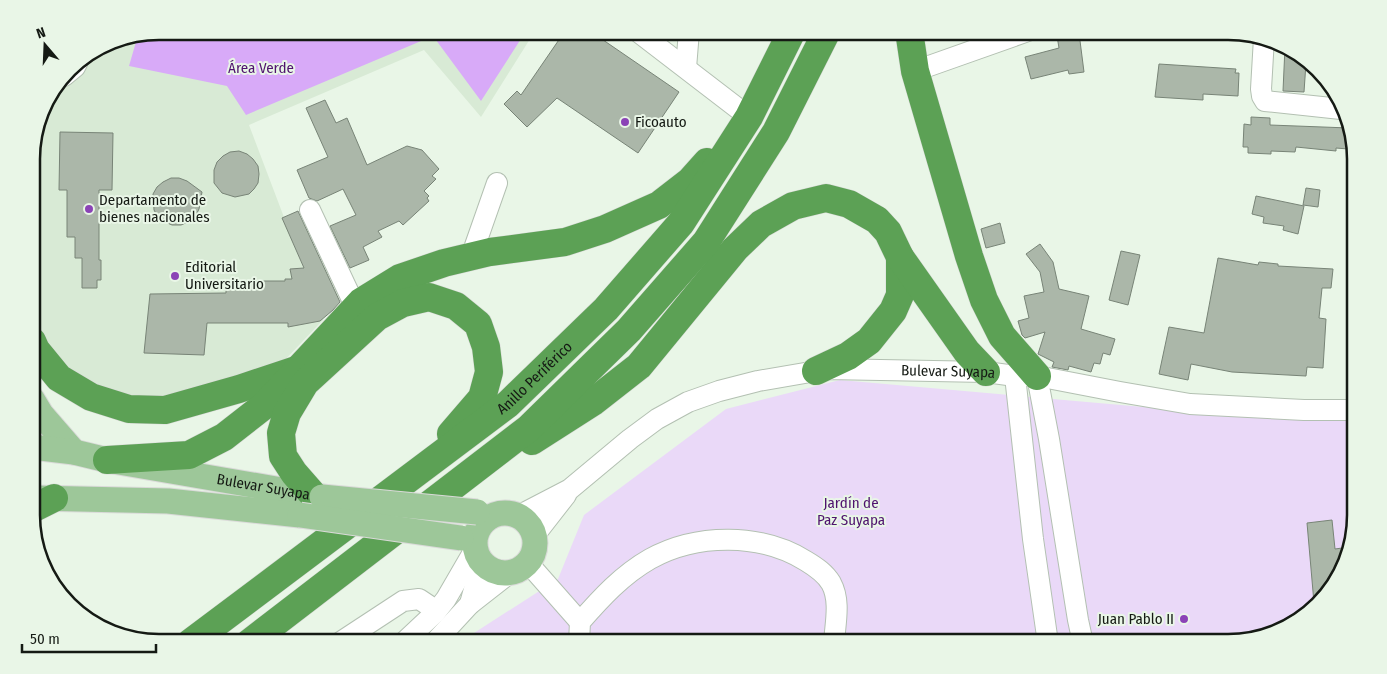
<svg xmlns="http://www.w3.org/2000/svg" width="1387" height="674" font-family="'Fira Sans Condensed',sans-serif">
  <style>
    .built { fill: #d8ead5 }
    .green { fill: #ead9f8 }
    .forest { fill: #d8aaf8 }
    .building { fill: #abb7a9; stroke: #788477 }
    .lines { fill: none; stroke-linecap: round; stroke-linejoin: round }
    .minor-casing { stroke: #b3c0b2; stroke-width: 22 }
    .major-casing { stroke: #dadad9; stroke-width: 27 }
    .highway-casing { stroke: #dadad9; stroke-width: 29 }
    .minor { stroke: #fff; stroke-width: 20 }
    .major { stroke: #9dc799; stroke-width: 25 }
    .highway { stroke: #5ca155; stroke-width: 28 }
    .major-bridge-casing { stroke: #dadad9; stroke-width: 27; stroke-linecap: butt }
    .major-bridge { stroke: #9dc799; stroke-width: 25 }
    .poi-dot { fill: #8b43b6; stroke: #e9f6e7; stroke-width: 2 }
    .labels { text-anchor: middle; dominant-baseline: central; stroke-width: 4; stroke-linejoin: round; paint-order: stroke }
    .park-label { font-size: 15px; fill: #4f136e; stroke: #e9f6e7 }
    .poi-label { font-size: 15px; fill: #151a14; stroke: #e9f6e7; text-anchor: start }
    .street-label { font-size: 15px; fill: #151a14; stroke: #e9f6e7 }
    .rim { fill: none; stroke: #151a14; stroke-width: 2.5 }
  </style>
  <rect width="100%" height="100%" fill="#e9f6e7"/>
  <!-- built -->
  <polygon class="built" points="159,31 535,31 481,117 424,50 249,125 323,320 282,363 157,401 106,394 63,367 32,371 32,150 44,103 74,63 110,41"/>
  <!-- green -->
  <polygon class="green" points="840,380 1189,411 1355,419 1356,515 1349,547 1335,549 1332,520 1307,523 1314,603 1299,621 1236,642 466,643 474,633 558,579 584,515 726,409"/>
  <!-- forest -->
  <polygon class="forest" points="159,31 526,31 481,101 433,36 246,115 227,86 129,66 138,35"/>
  <!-- building -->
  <g class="building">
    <polygon points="565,31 590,31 679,92 638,153 557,98 527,127 504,104 517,91 521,95"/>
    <polygon points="1079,33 1084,72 1069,74 1068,70 1031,79 1025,57 1059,48 1057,36"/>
    <polygon points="1285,47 1306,63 1304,92 1283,91"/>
    <polygon points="1159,64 1236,69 1235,73 1239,73 1238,96 1203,94 1203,100 1155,97"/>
    <polygon points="325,100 336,123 347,118 367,165 407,146 422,150 439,169 432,176 436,179 424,191 429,196 427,198 429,201 403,225 399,221 378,231 382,237 363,247 369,260 350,268 330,226 356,215 343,189 317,201 309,198 297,170 328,157 306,108"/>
    <polygon points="1251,117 1270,118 1270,125 1349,128 1355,145 1349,145 1348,149 1336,148 1336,151 1296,147 1295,152 1271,151 1271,154 1248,153 1248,147 1243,147 1244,124 1251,125"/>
    <polygon points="60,132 113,133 112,190 99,190 99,260 101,260 101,280 97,280 97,288 82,288 82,258 75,258 75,237 67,237 67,190 59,190"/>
    <polygon points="239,151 247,154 253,159 258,166 259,174 258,183 254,189 249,194 235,197 222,193 214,183 214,170 217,162 223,156 230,152"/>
    <polygon points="171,178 179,178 187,181 202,192 199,209 195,217 188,222 181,225 172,225 165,222 158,217 154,210 153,194 157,187 163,182"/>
    <polygon points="1306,188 1320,190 1318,207 1303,205"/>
    <polygon points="1256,196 1304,206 1298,234 1283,230 1284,226 1263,223 1264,217 1252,214"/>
    <polygon points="298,211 340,302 333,310 320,321 288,327 288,323 207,323 204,355 144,353 150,294 226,293 226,281 285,281 285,279 292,279 290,269 304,268 282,218"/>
    <polygon points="1000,223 1005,243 986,248 981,229"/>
    <polygon points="1040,244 1053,262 1059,289 1089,296 1081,329 1115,339 1110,355 1103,353 1100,364 1094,363 1091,372 1069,366 1068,370 1052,367 1054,362 1038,354 1045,332 1025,338 1022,335 1018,321 1029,318 1024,296 1044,292 1040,272 1026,254"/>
    <polygon points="1121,251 1140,255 1128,305 1109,300"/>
    <polygon points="1218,258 1258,265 1259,262 1278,264 1278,266 1333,269 1331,288 1322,288 1319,318 1326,319 1323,368 1307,367 1306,376 1232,372 1191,364 1188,380 1159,374 1169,327 1204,333"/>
    <polygon points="1332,520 1335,549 1349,547 1346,564 1314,603 1307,523"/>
  </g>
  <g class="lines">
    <!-- minor casing -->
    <g class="minor-casing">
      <g id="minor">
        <polyline points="637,31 749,117"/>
        <polyline points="1264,38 1261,89 1262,96 1265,101 1341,109"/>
        <polyline points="686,68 689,31"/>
        <polyline points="915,71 1028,31"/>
        <polyline points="64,76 75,67 78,61"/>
        <polyline points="310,210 356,308"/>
        <polyline points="471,257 497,183"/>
        <polyline points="1015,376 1033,539 1048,643"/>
        <polyline points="1037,376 1049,439 1078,620 1083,643"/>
        <path id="s1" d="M 518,516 L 570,489 L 630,439 L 657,419 L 688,402 L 719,391 L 758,381 L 828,369 L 986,372 L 1015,376 L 1037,376 L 1120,392 L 1190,404 L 1304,410 L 1355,410"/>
        <polyline points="534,536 566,495"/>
        <polyline points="528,563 580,622"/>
        <polyline points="470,604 476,582 479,558"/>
        <polyline points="339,643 403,601 419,599 428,605 435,613"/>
        <polyline points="403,643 435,613 446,599 475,549"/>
        <polyline points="434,643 470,604 511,572"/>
        <path d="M 579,643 L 580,622 C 601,598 622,575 650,559 C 697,533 761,533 806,561 C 816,567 825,573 831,583 C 841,601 835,624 834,643"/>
      </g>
    </g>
    <!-- major casing -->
    <g class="major-casing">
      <g id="major">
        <polyline points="32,399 41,414 74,452"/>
        <path id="s2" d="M 32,447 L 74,452 L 107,460 L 322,497"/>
        <polyline points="35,498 168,501 300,515"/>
        <circle cx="505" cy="543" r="30"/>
      </g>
    </g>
    <!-- highway casing -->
    <g class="highway-casing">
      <g id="highway">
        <polyline points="909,31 915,71 969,256 984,300 1002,336 1037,376"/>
        <polyline points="32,341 36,350 59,378 91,397 129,409 165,410 239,389 296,370"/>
        <polyline points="816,371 848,356 869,341 893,311 900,295 900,257"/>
        <polyline points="532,441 593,402 639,366 735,249 761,224 793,206 826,198 849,204 877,220 888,232 900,257 967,352 986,372"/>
        <polyline points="107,460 189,455 224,437 265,405 361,302 400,278 444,263 490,252 565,242 605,229 659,205 690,181 707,162"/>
        <polyline points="315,497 294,473 283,456 281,433 287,413 305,383 377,317 403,303 429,297 456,306 478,324 486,347 489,372 482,398 451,434"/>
        <polyline points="32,509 54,498"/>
        <path id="s3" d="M 190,643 L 508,404 L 606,309 L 681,223 L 749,117 L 792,31"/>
        <polyline points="249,643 529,428 629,330 706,242 776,132 827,31"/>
      </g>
    </g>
    <!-- minor -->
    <use href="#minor" class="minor"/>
    <!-- major -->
    <use href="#major" class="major"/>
    <!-- highway -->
    <use href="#highway" class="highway"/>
    <!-- major-bridge casing -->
    <g class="major-bridge-casing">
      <g id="major-bridge">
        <polyline points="322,497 477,512"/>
        <polyline points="300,515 461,538"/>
      </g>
    </g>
    <!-- major-bridge -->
    <use href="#major-bridge" class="major-bridge"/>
  </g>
  <!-- markers -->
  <g class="poi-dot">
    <circle cx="625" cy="122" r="5"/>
    <circle cx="89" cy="209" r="5"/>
    <circle cx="175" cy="276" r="5"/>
    <circle cx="1184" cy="619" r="5"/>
  </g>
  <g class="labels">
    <!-- park labels -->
    <g class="park-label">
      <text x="261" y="68">Área Verde</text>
      <text x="851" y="503">Jardín de<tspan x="851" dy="17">Paz Suyapa</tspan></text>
    </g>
    <!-- poi labels -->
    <g class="poi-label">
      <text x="635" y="122">Ficoauto</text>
      <text x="99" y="200">Departamento de<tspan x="99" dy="17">bienes nacionales</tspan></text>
      <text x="185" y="267">Editorial<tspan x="185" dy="17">Universitario</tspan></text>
      <text x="1174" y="619" text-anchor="end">Juan Pablo II</text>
    </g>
    <!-- street labels -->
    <g class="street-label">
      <text stroke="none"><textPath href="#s1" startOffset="470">Bulevar Suyapa</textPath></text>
      <text stroke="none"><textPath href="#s3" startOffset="435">Anillo Periférico</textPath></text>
      <text stroke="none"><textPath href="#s2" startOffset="235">Bulevar Suyapa</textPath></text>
    </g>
  </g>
  <!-- crop -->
  <path d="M0 0H1387V674H0ZM159 40H1228A119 119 0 0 1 1347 159V515A119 119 0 0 1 1228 634H159A119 119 0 0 1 40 515V159A119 119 0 0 1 159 40Z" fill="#e9f6e7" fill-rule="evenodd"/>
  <path class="rim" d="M159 40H1228A119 119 0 0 1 1347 159V515A119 119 0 0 1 1228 634H159A119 119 0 0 1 40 515V159A119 119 0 0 1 159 40Z"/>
  <!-- north arrow -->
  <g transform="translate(45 45) rotate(341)" stroke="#e9f6e7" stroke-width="4" paint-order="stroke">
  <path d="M0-4L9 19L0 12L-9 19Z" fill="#151a14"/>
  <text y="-8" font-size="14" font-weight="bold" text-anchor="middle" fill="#151a14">N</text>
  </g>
  <!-- scale -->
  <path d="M22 644v8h134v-8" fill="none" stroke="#151a14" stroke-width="2.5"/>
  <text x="30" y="644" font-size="15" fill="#151a14" stroke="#e9f6e7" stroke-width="4" paint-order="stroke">50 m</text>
</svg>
